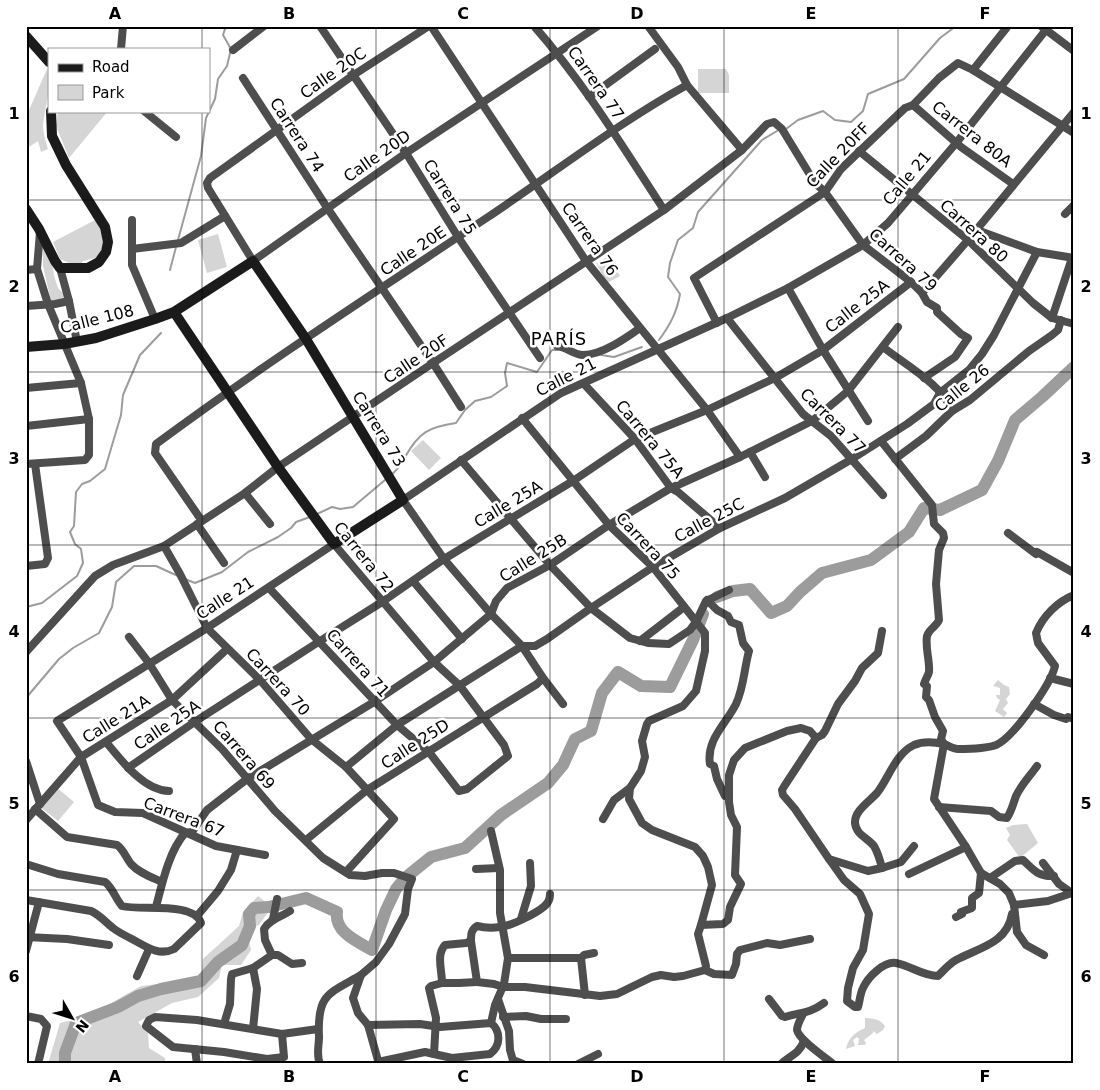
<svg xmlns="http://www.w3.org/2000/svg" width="1100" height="1090" font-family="'DejaVu Sans',sans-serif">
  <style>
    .green { fill: #d5d5d5 }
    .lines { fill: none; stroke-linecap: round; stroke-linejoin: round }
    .stream { stroke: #9c9c9c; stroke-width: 2 }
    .river { stroke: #9c9c9c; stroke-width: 12 }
    .street { stroke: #4e4e4e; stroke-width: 8 }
    .secondary { stroke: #1b1b1b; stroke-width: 10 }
    .grid { fill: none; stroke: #000; stroke-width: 1; stroke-opacity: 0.55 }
    .labels { text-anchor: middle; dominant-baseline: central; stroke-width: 5; stroke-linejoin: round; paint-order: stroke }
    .street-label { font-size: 16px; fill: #000; stroke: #fff }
    .neighbourhood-label { font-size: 18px; letter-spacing: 1px; fill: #000; stroke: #fff }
    .neatline { fill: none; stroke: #000; stroke-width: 2 }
    .grid-label { font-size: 16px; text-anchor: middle; font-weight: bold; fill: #000 }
  </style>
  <rect width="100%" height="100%" fill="#fff"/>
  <!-- green -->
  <g class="green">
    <path d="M 47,69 C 52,88 45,106 43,125 C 43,133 46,142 48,149 L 41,152 L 38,141 L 26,149 L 26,117 Z"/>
    <polygon points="698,69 726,69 729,75 729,93 698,93"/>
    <polygon points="58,111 108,111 69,158 56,126"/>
    <polygon points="97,219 105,237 99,257 83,261 78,267 60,259 53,242"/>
    <polygon points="218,234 227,267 207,273 198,240"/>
    <polygon points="43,247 52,261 54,276 58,288 67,297 51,301 43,266"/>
    <polygon points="609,256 620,276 607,283 596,263"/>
    <polygon points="423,440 441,458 429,470 411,451"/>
    <polygon points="998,680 1004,685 1009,687 1010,694 1006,699 1008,703 1003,709 1007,713 1004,717 995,711 1000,700 997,698 996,695 1000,695 1000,688 993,686"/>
    <polygon points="56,787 74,802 58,821 40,807"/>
    <polygon points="1027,824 1038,843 1020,858 1007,840 1010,835 1006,828 1013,825"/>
    <polygon points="258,896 272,907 259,925 246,929 251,950 241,965 222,965 219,978 198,997 172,1003 138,1022 148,1033 149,1048 165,1058 165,1064 48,1064 60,1023 90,1015 141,986 201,979 203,959 239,926 243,912"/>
    <path d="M 865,1018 C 873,1019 879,1018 885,1026 L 883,1030 L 877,1034 L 873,1031 L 873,1033 L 864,1040 L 866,1043 L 865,1045 L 858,1045 L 859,1039 L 857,1037 L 853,1040 L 855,1046 L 846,1049 C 849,1037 854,1033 865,1028 Z"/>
  </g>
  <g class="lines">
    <!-- stream -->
    <g class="stream">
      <polyline points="786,129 798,120 823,111 835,120 851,122 863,111 868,94 904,79 940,38 956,26"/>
      <polyline points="178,240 201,156 206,118 215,99 218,79 227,66 231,49 223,35 226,26"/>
      <polyline points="170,270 176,247"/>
      <path d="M 659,340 C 670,325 677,312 680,294 L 668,277 L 670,263 L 678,240 L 693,228 L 698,212 L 762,140 L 777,131"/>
      <polyline points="601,355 614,357 642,347"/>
      <path d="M 391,475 C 398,470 401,464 405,457 C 419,432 429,427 456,423 L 465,410 L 475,401 L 491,397 L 507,386 L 505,373 L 507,363 L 537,372 L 552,350 L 558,350"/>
      <polyline points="317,514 332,507 340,509 353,507 385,480"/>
      <polyline points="185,579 195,583 222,572 248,552 278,537 291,528 296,522 310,517"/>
      <polyline points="26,607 42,603 77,576 83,563 81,549 75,544 70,532 74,526 76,492 82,484 90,481 105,469 121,415 123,395 140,355 161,333"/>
      <polyline points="26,698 59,659 73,648 99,633 112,607 116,582 134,566 156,566 178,576"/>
    </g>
    <!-- river -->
    <g class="river">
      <polyline points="717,597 733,591 750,589 771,613 787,606 800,592 822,573 871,560 909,532 924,508 940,510 982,490 998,461 1015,420 1042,397 1074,367"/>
      <path d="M 65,1064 L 65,1053 L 76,1023 L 118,1007 L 138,996 L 161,989 L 201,981 L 218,962 L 242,945 L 250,926 L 249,914 L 254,908 L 269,907 L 306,898 L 337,912 C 334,932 358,942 372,950 L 386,910 L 396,889 L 405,878 L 431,857 L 465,848 L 501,815 L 548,783 L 563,765 L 575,739 L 591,731 L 602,693 L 618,672 L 641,686 L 670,687 L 693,640 L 703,614"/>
    </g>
    <!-- street -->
    <g class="street">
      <polyline points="320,26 406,153 458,237 540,358"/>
      <polyline points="429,26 352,76 210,178 207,183 208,188 253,261 406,153 598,26"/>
      <polyline points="431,26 586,261 707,410 740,457"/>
      <path d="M 534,26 C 584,83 623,147 664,210"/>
      <polyline points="648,26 678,67 687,85 742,150"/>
      <polyline points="1041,26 1074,51"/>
      <polyline points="121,49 123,26"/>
      <polyline points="233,50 264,26"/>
      <polyline points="973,70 1008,26"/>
      <polyline points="243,78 328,209 433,363 461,407"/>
      <polyline points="589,97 655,49"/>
      <polyline points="913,105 961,147 1013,184"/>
      <polyline points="144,111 176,137"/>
      <polyline points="859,151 968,240 1033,303 1052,318 1074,324"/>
      <polyline points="1065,214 1074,205"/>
      <polyline points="132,220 132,265 155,319"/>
      <polyline points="977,230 1037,252 1074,258"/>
      <polyline points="132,249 181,243 225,216"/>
      <polyline points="60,268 69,301 77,342"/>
      <polyline points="26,270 37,269"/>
      <polyline points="788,288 823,350 868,421"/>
      <polyline points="922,293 968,240 1074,112"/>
      <polyline points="26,306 55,304 69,301"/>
      <polyline points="727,318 803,414 831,436 883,495"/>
      <polyline points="1052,318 1072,258"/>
      <polyline points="717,323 694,278 825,192 841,169 905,108 913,105 939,78 958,63 973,70 1074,133"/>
      <path d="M 557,346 C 567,347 574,355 583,355 C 602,355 626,338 640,328"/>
      <path d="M 883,347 C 904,364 943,385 952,411"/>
      <polyline points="584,384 635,439 671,488 678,492 720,528"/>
      <polyline points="26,388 81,383"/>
      <path d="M 522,418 L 609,525 L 653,567 L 705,633 L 705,651 L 696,691 L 683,706 L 649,721 L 647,724 L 642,741 L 645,757 L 641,771 L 630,788 L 629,799 L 642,823 L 652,830 L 695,847 L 703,856 L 708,867 L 712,885 L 701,925 L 723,924 L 728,920 L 730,907 L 741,884 L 735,875 L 737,827 L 731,815 L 729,802 L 729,775 L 734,760 L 745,748 L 787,731 L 801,728 L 810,731 L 816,738 L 785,785 L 782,790 L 783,795 L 795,809 L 829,859 L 868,871 L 882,868 C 880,860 878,853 874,846 C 868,838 856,835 855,823 C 854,811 870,801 877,793 C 889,778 895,754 914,745 C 923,741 935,742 944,744 C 949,746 953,749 958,749 C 970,749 985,749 996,745 C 1013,738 1051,684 1055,666 L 1038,643 L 1036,633 C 1043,616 1057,602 1074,595"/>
      <polyline points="26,426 89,419"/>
      <path d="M 881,441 L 932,505 L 934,524 L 943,533 L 944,538 L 939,550 L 936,584 L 939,620 C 936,627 929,629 927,636 C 925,648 930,661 929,672 C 928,676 925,680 924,684 L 927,686 L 926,697 L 929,700 L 935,717 L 943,731 L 941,739 L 944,744 L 934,799 L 966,847 L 981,873 L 1000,884 L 1009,893 L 1014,905 L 1017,932 L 1026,945 L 1044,955"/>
      <polyline points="750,452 765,477"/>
      <polyline points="895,459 926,436 952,411 970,400 1029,351 1052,335 1058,330 1061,320"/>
      <polyline points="461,460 550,565 591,608 630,638 648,643 669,644 690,630 696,622 706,601 729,590"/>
      <polyline points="26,464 85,460 89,455 89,419 81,383 48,304 37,269 40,232"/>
      <polyline points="245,493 270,524"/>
      <path d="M 202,521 L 155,453 L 156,444 C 264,364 377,291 488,217 C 554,173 618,123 687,85"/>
      <polyline points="197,524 224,563"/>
      <polyline points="1008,533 1036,554 1037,552 1074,573"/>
      <polyline points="164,546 180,574 207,628 260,680 311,739 346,767 394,819 346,872"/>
      <polyline points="26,566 45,564 48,558 35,464"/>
      <polyline points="413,581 462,639"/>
      <path d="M 707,600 L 717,610 L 728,616 L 731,622 L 739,625 L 743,643 L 749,651 C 744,669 744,687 736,704 C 726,724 706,740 710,764 L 714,766 L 717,779 L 725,796 L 729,795"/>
      <polyline points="129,637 149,663 172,700 222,749 275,811 323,858 350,875 365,876 382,873 394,873 412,879 408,889 405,914 389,944 376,962 361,975 353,998 358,1013 368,1025 420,1024 440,1027 491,1023 495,1005 504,984 508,958 500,913 500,870 491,831"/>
      <polyline points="640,641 684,607"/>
      <polyline points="26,652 95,576 113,565 164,546 245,493 278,467 433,363 664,210 742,150 767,124 774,122 782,129 815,183 825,192 863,245 911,282 922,293 927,302 937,308 937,312 961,334 968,338 955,357 924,378"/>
      <polyline points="1050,678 1074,684"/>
      <polyline points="563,704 543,678 522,646 491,614 444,559 403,500 561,393 727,318 788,288 863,245 888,223 912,195 957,142 1049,26"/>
      <polyline points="1034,704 1054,715 1066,719 1068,717 1074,719"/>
      <polyline points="816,738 822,735 825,731 838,704 855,681 862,668 878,653 882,631"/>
      <path d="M 106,742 C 121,760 144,791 169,791"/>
      <polyline points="26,761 40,804"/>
      <polyline points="346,767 397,725 522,646 535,646 547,639 591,608 653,567 720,528 785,498 852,459 907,424 934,404 940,393 969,370 982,354 994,335 1037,252"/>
      <polyline points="128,768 196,721 320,641 382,602 444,559 573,481 635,439 707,410 775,378 823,350 911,282"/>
      <path d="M 939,807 L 991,811 L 999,817 L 1007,818 C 1012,810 1013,804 1016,796 C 1021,785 1030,776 1037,766"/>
      <path d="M 35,809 L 67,837 L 117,845 C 124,850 126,858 131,864 C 139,873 151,877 162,882"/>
      <polyline points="603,819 614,800 630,788"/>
      <polyline points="26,820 81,757 172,700 227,649"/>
      <polyline points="306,840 367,790 537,684 543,678"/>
      <polyline points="265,855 216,846 143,813 115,812 98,805 81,757 57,721 207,628 334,544 434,662 460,686 504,745 508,756 467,789 459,791 429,752 397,725 269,588"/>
      <path d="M 829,859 L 844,880 L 860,894 L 869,914 L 863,950 L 853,968 L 848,988 L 847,1001 L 855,1007 L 858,1007 C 860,1000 860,994 863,988 C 868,977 884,961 896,963 C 911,966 923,976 938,976 C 944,970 949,964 956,960 C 978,948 1007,944 1012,914"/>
      <polyline points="1043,863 1059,884 1072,893"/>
      <path d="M 26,864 L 58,874 L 105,882 C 113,888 115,898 122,906 C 140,911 194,901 201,923 L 174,949 C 158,957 144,945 130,938 C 124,935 118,932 113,928 C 105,922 100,915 91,911 L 26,900"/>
      <polyline points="882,868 901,862 914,846"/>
      <polyline points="476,869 499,868"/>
      <polyline points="909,874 966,847"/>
      <path d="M 990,878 L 1015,861 L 1023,860 C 1034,870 1038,877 1054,876"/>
      <polyline points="1014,905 1048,901 1072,893"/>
      <path d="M 156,907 C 162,884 169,851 185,833 L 192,832 L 207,810 L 247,779 L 374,702 L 434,662 L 491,614 L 496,601 L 507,588 L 550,565 L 609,525 L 671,488 L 740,457 L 812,421 L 848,391 L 898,327"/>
      <polyline points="197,916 218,891 231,870 237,850"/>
      <polyline points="956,917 962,914 961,912 972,908 972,898 979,893 981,873"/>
      <polyline points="273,919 277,899"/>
      <polyline points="521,919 531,886 530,863"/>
      <polyline points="26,937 67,939 109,945"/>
      <polyline points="471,941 477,982 494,984 503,987 525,987 600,996 617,994 652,977 661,975 674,977 683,976 705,970 706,966 698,934 701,925"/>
      <polyline points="26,951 39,902"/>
      <path d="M 272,955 L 265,940 L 264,929 C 270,919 281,917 290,911"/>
      <polyline points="508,958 581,958 585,995"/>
      <polyline points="581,958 584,955 594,953"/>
      <polyline points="705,970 714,974 732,975 736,964 737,954 740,950 767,943 780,945 810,939"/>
      <polyline points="137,976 149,949"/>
      <polyline points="442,983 459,983 477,982"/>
      <polyline points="498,999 509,1031 510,1050 514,1064"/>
      <path d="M 769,999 L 782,1016 L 785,1017 C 800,1012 809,1014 824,1003"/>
      <path d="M 803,1014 C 801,1018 797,1025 797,1030 C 799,1040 825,1057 833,1064"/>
      <polyline points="26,1016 41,1019 47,1026 38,1064"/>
      <polyline points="503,1017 526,1016 541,1019 566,1019"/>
      <polyline points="224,1024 230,1004 231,979 232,974 253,968 272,955 278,955 292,964 302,963"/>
      <polyline points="368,1025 379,1064"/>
      <polyline points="253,1029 257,989 253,968"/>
      <polyline points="282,1034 284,1057 267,1059 224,1052 173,1047 146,1026 149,1020 155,1017 197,1020 282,1034 318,1029"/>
      <polyline points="195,1049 197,1064"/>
      <path d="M 434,1054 L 436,1018 L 429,988 L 431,986 L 442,983 C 442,970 436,955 445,945 L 466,943 L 471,941 C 471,934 471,930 477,926 C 485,928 493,928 500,927 C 511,926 543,911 548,902 C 550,899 550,897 550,894"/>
      <polyline points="513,1060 523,1064"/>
      <path d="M 378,1062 L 425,1052 L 452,1058 L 490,1054 C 501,1046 501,1031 491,1023"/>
      <path d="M 320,1064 C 316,1055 319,1046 319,1037 C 317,994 328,994 361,975"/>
      <polyline points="578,1064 598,1054"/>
      <path d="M 781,1064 C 791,1055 799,1054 804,1041"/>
    </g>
    <!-- secondary -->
    <g class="secondary">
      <polyline points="26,36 49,62"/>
      <polyline points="26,209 39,229 55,261 60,268 88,268 99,262 106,252 108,242 105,227 66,165 52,136 51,111"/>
      <polyline points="26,347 64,344 96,338 155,319 174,312 253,261 306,339 403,500 334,544 278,467 174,312"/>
    </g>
  </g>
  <!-- grid -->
  <path class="grid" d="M 202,26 L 202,49M 376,26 L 376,1064M 550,26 L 550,1064M 724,26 L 724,1064M 898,26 L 898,1064M 202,111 L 202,1064M 26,200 L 1074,200M 26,372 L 1074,372M 26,545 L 1074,545M 26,718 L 1074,718M 26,890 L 1074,890"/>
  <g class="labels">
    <!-- street labels -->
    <g class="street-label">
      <text transform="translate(333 73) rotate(-35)">Calle 20C</text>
      <text transform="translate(596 83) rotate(55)">Carrera 77</text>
      <text transform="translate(972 134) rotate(38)">Carrera 80A</text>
      <text transform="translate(297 135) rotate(57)">Carrera 74</text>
      <text transform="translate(838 155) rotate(-46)">Calle 20FF</text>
      <text transform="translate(377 156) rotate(-35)">Calle 20D</text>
      <text transform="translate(907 178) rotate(-50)">Calle 21</text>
      <text transform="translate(450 197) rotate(58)">Carrera 75</text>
      <text transform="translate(974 231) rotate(42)">Carrera 80</text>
      <text transform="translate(590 239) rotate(55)">Carrera 76</text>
      <text transform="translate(413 251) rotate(-34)">Calle 20E</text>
      <text transform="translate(903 260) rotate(42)">Carrera 79</text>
      <text transform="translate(857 306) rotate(-38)">Calle 25A</text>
      <text transform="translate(97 319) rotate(-14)">Calle 108</text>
      <text transform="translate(416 359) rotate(-34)">Calle 20F</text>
      <text transform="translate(566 377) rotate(-27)">Calle 21</text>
      <text transform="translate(962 388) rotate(-39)">Calle 26</text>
      <text transform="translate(833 421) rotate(45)">Carrera 77</text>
      <text transform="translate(379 429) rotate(58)">Carrera 73</text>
      <text transform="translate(650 439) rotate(50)">Carrera 75A</text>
      <text transform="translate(508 504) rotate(-31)">Calle 25A</text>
      <text transform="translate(709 520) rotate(-28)">Calle 25C</text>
      <text transform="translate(648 546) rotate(47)">Carrera 75</text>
      <text transform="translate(364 557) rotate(51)">Carrera 72</text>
      <text transform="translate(533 558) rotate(-32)">Calle 25B</text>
      <text transform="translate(225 598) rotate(-33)">Calle 21</text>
      <text transform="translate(358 663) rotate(48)">Carrera 71</text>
      <text transform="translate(278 682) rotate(47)">Carrera 70</text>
      <text transform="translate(116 719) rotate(-32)">Calle 21A</text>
      <text transform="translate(167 725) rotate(-34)">Calle 25A</text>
      <text transform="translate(415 744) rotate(-33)">Calle 25D</text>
      <text transform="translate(244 755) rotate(49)">Carrera 69</text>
      <text transform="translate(184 817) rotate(21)">Carrera 67</text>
    </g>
    <!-- neighbourhood labels -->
    <g class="neighbourhood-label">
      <text x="559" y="338">PARÍS</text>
    </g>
  </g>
  <!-- border -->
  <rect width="1100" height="1090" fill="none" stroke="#ffffff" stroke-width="55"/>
  <!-- legend -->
  <rect x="48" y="48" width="162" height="65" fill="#ffffff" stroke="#999999"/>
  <rect x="58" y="64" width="25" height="8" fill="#1b1b1b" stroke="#999999"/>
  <text x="92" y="72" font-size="15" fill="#000000">Road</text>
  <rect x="58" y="85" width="25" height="15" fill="#d5d5d5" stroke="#999999"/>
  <text x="92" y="98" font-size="15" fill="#000000">Park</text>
  <!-- north arrow -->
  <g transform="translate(72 1018) rotate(129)" stroke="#ffffff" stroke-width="4" paint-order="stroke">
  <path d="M0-4L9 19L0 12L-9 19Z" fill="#000000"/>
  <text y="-8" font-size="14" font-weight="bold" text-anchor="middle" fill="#000000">N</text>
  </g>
  <rect x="28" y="28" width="1044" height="1034" class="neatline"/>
  <g class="grid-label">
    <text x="115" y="19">A</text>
    <text x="289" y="19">B</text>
    <text x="463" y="19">C</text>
    <text x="637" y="19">D</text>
    <text x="811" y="19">E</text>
    <text x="985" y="19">F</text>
    <text x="14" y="119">1</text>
    <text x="1086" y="119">1</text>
    <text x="14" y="292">2</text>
    <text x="1086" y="292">2</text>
    <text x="14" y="464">3</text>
    <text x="1086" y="464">3</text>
    <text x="14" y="637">4</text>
    <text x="1086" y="637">4</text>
    <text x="14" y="809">5</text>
    <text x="1086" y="809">5</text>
    <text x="14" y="982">6</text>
    <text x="1086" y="982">6</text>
    <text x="115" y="1082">A</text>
    <text x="289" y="1082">B</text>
    <text x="463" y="1082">C</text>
    <text x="637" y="1082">D</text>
    <text x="811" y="1082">E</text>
    <text x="985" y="1082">F</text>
  </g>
</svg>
